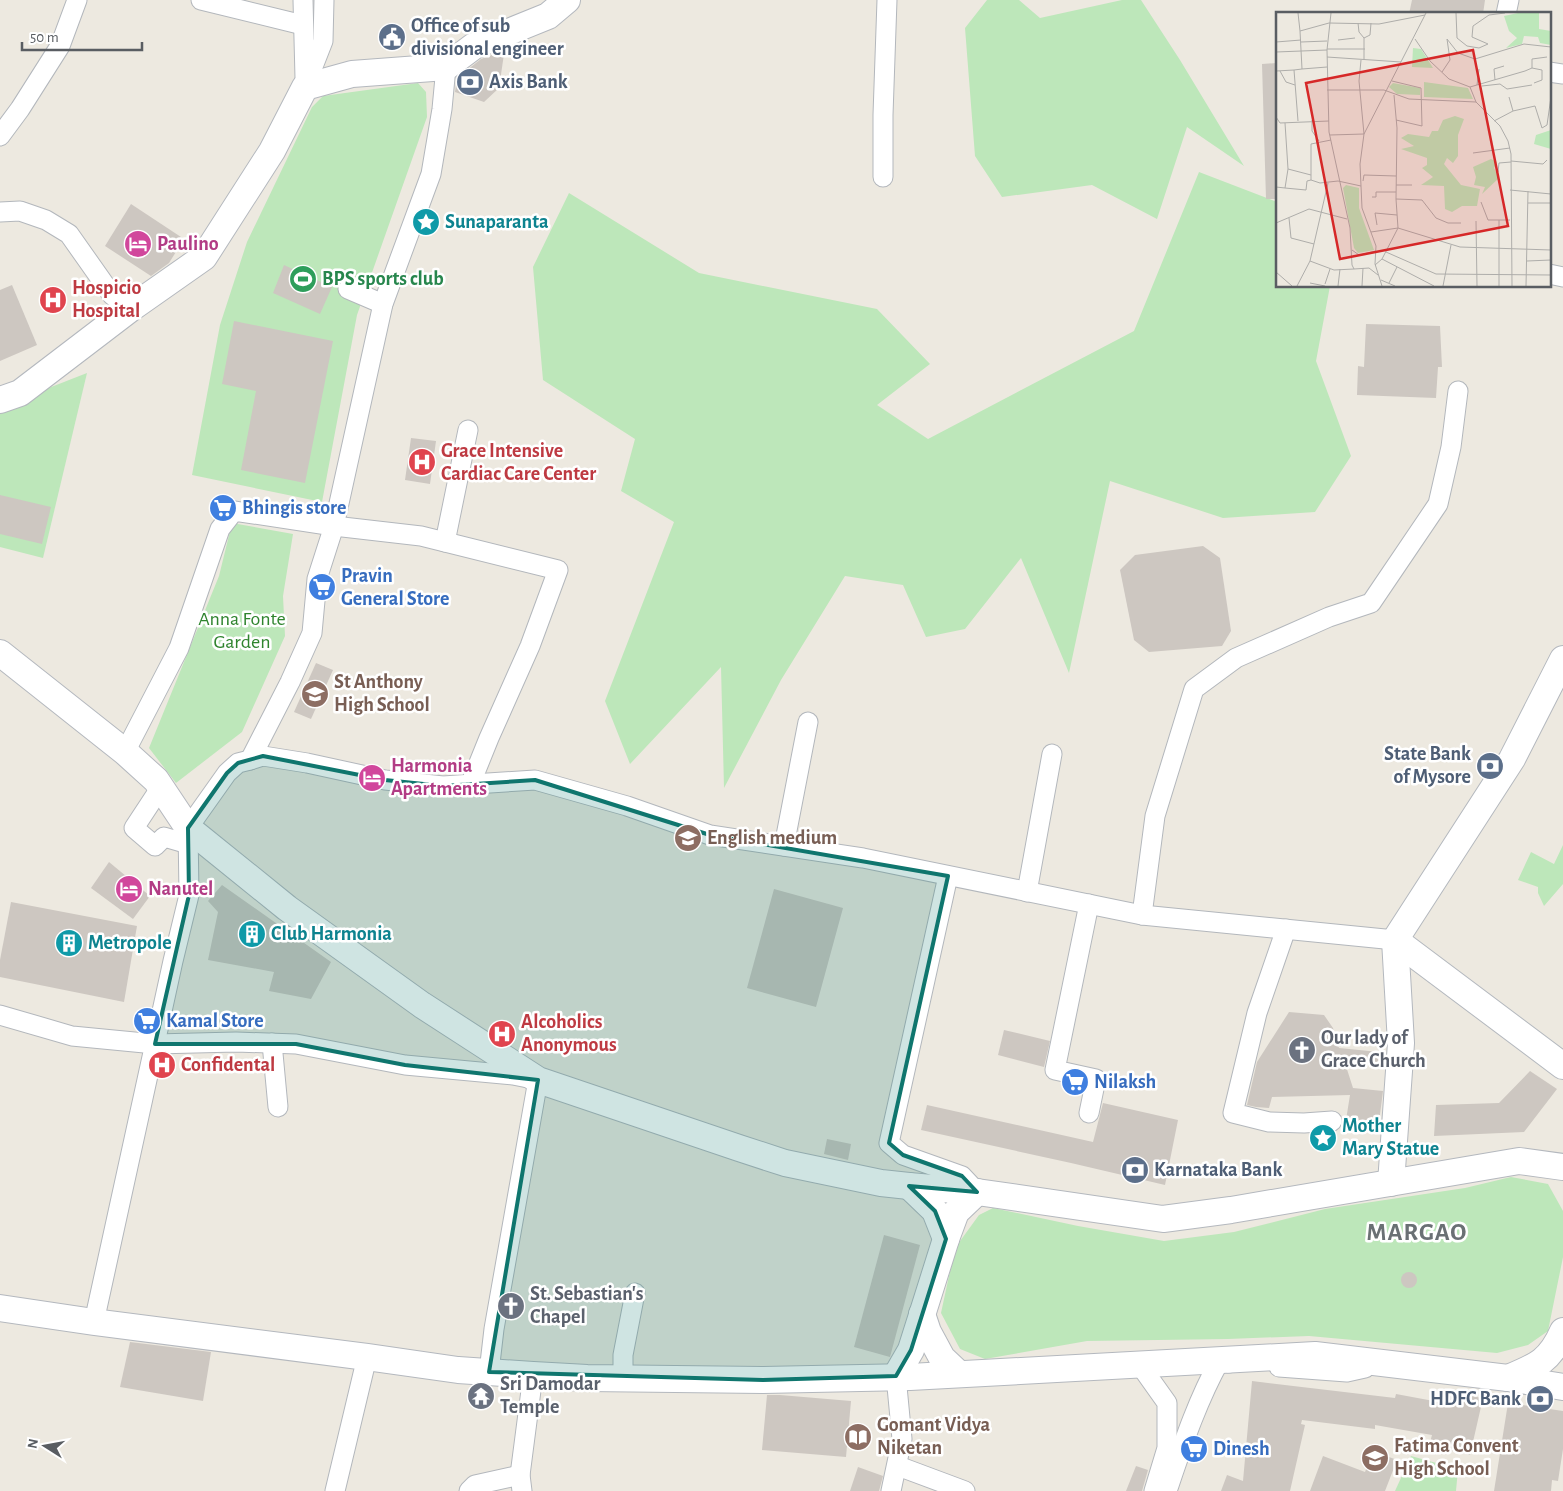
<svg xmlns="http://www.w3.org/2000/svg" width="1563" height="1491" font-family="'Alegreya Sans',sans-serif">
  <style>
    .green { fill: #bde7ba }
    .building { fill: #cdc7c1 }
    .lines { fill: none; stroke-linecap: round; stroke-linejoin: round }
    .street-casing { stroke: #b3b7bc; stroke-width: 21 }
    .secondary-casing { stroke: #b4b8be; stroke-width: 28 }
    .street { stroke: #fff; stroke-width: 19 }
    .secondary { stroke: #fff; stroke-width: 26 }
    .marked { fill: #0f766e; fill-opacity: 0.2; stroke: #0f766e; stroke-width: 4; stroke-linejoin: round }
    .labels { text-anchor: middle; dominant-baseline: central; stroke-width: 5; stroke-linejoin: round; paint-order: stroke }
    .service-label { font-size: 20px; font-weight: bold; fill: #4e5e75; stroke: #fff; text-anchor: start }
    .culture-label { font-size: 20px; font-weight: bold; fill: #0d838f; stroke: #fff; text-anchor: start }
    .hotel-label { font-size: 20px; font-weight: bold; fill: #b23c85; stroke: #fff; text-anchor: start }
    .leisure-label { font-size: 20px; font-weight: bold; fill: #27864d; stroke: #fff; text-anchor: start }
    .health-label { font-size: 20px; font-weight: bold; fill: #be3a42; stroke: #fff; text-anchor: start }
    .shop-label { font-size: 20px; font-weight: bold; fill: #366cbe; stroke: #fff; text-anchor: start }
    .park-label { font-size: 20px; fill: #2f842e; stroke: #fff }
    .education-label { font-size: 20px; font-weight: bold; fill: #785e54; stroke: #fff; text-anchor: start }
    .worship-label { font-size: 20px; font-weight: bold; fill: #5b616d; stroke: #fff; text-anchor: start }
    .district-label { font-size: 25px; font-weight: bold; letter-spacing: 1px; fill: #6a7074; stroke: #fff }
    .inset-road { fill: none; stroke: #aeadaa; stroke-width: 1 }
    .view { fill: #d62828; fill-opacity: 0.15; stroke: #d62828; stroke-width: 2.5 }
    .inset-edge { fill: none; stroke: #595d62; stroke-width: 2.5 }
  </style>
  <rect width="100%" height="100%" fill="#ede9e0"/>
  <!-- green -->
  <g class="green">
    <polygon points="987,0 1019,0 1040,18 1122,0 1141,0 1180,60 1244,166 1187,127 1157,219 1092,185 1002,197 975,156 965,28"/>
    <polygon points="418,83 426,92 427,117 357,315 322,502 192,475 220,325 247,242 312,107 323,96"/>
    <polygon points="1199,172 1277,202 1277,286 1330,286 1316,361 1351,456 1315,512 1223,518 1110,481 1069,673 1021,558 965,629 926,637 903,585 845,576 781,680 724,788 721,667 630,764 605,701 674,522 621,491 635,439 543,380 533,267 569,193 699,273 877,309 930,364 877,405 928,439 1134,331"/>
    <polygon points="87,373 43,558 0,547 0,407"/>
    <polygon points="232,523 293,534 283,596 285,636 242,732 176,783 149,748 219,576"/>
    <polygon points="1563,845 1563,884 1544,906 1538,893 1538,887 1518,880 1531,852 1554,864"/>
    <polygon points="1511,1177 1548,1184 1563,1211 1563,1257 1548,1331 1528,1345 1497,1353 1309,1336 1228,1339 1087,1341 985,1359 960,1349 941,1313 955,1248 979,1215 993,1208 1078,1226 1164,1241 1234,1232 1325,1209 1465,1188"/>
    <polygon points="1411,1456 1458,1469 1456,1491 1395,1491"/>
  </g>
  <!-- building -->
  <g class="building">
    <polygon points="1412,0 1485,0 1483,14 1409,14"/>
    <polygon points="502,51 504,54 499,88 484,102 455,92 457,78 481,59"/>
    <polygon points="1277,63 1277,199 1266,199 1262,64"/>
    <polygon points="131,204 184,239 169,263 151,276 105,246"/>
    <polygon points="284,265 332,287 320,314 273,293"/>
    <polygon points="12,285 37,345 0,361 0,290"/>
    <polygon points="234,321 333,341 305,483 241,470 256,391 222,384"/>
    <polygon points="1366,324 1440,326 1442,367 1438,367 1436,398 1357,395 1358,366 1364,367"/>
    <polygon points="411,438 436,441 430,484 405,480"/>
    <polygon points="0,495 51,507 42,544 0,534"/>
    <polygon points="1203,546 1220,558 1231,631 1222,646 1149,652 1134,640 1120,570 1135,555"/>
    <polygon points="316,663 333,670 311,719 294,712"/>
    <polygon points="109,862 150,896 133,919 91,888"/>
    <polygon points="222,885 331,962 311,999 269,991 274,972 208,960 218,912 208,901"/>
    <polygon points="774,889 843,908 816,1007 747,988"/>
    <polygon points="11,902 137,926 124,1002 0,977 0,960"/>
    <polygon points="1289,1012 1324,1015 1333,1028 1339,1048 1379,1052 1378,1063 1344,1060 1353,1088 1383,1091 1379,1122 1346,1120 1350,1095 1272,1097 1269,1108 1256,1107 1247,1105 1257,1062"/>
    <polygon points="1004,1030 1050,1041 1044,1067 998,1055"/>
    <polygon points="1530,1071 1557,1089 1524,1132 1434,1136 1436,1105 1499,1103"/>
    <polygon points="1103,1103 1178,1120 1165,1185 1071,1163 921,1130 927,1105 1093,1142"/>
    <polygon points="827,1139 851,1144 848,1160 824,1154"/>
    <polygon points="884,1235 920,1245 890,1357 854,1347"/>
    <circle cx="1409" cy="1280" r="8"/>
    <polygon points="511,1298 524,1299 522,1316 508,1314"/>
    <polygon points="130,1342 211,1352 203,1401 120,1387"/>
    <polygon points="1252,1381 1395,1398 1396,1394 1439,1402 1441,1391 1483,1398 1470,1455 1429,1446 1432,1435 1375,1425 1375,1429 1302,1420 1301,1424 1305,1425 1290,1491 1221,1491 1227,1475 1243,1481"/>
    <polygon points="767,1395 780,1395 851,1401 846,1457 762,1450"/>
    <polygon points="1508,1403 1563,1411 1563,1449 1558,1481 1552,1480 1551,1491 1494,1491"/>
    <polygon points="1373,1451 1397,1460 1385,1491 1310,1491 1323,1456 1365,1472"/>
    <polygon points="1136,1466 1148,1470 1142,1491 1126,1491"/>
    <polygon points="858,1467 883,1476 879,1491 850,1491"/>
  </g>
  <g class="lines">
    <!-- street casing -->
    <g class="street-casing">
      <g id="street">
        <polyline points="201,0 303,25"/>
        <polyline points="303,0 305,78"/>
        <polyline points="1506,14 1509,0"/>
        <polyline points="1549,72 1563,74"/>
        <polyline points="305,87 323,41 324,0"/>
        <polyline points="0,136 20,109 60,46 77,0"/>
        <polyline points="883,177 883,115 887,0"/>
        <polyline points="0,212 20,211 46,220 69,234 112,295 130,309"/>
        <polyline points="1549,274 1563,277"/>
        <polyline points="348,289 383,304"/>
        <polyline points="445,542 468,430"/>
        <polyline points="125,752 179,648 220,529 234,511 334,526 421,536 558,570 530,646 489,738 470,785"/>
        <polyline points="250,760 290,682 312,633 317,579 334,526 383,304 431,174 442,109 446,67"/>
        <polyline points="161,787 134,828 155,846 164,837 188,844"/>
        <polyline points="784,846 808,722"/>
        <polyline points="948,876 889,1143 903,1155 962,1176 977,1192"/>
        <polyline points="1027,892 1052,754"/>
        <polyline points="1089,904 1055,1070 1096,1079 1089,1113"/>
        <polyline points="1142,915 1155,816 1194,689 1236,658 1329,617 1371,603 1438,504 1451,447 1458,391"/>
        <polyline points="1286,929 1257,1013 1233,1113 1269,1122 1304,1123 1332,1121"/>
        <polyline points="0,1015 72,1036 155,1044 236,1042 296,1044 405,1065 513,1075 538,1080 494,1329 489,1372"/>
        <polyline points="272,1043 278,1107"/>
        <polyline points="94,1322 173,961 189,895 188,828 227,773 238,763 250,760 263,756 307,763 385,780 443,786 535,780 627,806 710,835 863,858 1142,915 1395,940"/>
        <polyline points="1140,1365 1167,1403 1167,1448 1154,1491"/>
        <polyline points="1279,1367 1347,1372 1365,1368"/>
        <polyline points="623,1378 623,1355 635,1293"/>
        <polyline points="898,1466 965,1491"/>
        <polyline points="335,1491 367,1357"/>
        <polyline points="469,1491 475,1485 520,1475"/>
        <polyline points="522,1491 520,1475 533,1375"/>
        <polyline points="891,1491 902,1439 896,1376"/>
        <path d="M 1167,1491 C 1182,1447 1197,1401 1220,1360 L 1229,1363"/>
      </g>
    </g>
    <!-- secondary casing -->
    <g class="secondary-casing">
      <g id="secondary">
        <polyline points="0,400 20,393 130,309 204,257 272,151 305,87 352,74 446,67 474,46 548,16 567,0"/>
        <polyline points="0,653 125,752 156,780 188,828 287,908 422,1005 538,1080 739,1148 785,1163 881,1183 909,1186 977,1192 1163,1219 1231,1210 1519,1161 1563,1167"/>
        <polyline points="1395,940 1563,1066"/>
        <polyline points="1391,1183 1401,1043 1395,940 1512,759 1563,659"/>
        <polyline points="909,1186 935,1211 946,1239"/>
        <polyline points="0,1308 94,1322 367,1357 458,1370 533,1375 587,1378 763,1380 910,1377 1315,1355 1508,1378 1563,1387"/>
        <polyline points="922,1314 928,1332 942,1358 959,1374"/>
        <polyline points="896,1376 911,1350 946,1239 956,1212 977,1192"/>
        <path d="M 1508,1378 C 1537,1366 1550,1361 1563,1331"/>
      </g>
    </g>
    <!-- street -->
    <use href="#street" class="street"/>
    <!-- secondary -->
    <use href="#secondary" class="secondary"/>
  </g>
  <!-- marked area -->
  <path class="marked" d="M 263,756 L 385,780 L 443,786 L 535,780 L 710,835 L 948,876 L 889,1143 L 903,1155 L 962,1176 L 977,1192 L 909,1186 L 935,1211 L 946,1239 L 911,1350 L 896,1376 L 763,1380 L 489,1372 L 538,1080 L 405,1065 L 296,1044 L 155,1044 L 189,895 L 188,828 L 227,773 L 238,763 Z"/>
  <!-- icons -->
  <defs>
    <g id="civic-disc" transform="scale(1.4375)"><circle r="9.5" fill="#5c6f8a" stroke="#fff"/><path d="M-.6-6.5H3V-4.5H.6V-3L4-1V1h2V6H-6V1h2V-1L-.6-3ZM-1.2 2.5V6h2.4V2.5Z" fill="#fff"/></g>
    <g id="bank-disc" transform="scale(1.4375)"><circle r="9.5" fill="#5c6f8a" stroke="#fff"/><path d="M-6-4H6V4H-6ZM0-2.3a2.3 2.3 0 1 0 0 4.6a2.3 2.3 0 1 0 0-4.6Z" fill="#fff"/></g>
    <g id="sight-disc" transform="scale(1.4375)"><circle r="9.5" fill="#0f9aa8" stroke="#fff"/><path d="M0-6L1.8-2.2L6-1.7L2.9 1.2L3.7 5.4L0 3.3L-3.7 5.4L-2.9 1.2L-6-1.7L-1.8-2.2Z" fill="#fff"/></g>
    <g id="hotel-disc" transform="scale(1.4375)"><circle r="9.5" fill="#d1479c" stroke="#fff"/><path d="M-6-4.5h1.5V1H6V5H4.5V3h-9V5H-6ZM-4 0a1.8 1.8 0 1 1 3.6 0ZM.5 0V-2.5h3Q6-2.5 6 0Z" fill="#fff"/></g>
    <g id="stadium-disc" transform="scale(1.4375)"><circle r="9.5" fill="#2e9e5b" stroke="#fff"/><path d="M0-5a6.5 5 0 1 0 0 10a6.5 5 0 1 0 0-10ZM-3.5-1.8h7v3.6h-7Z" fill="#fff"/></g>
    <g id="hospital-disc" transform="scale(1.4375)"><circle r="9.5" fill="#e0444e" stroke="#fff"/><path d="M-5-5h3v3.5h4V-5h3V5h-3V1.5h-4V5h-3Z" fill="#fff"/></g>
    <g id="supermarket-disc" transform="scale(1.4375)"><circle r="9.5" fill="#3f7fe0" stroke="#fff"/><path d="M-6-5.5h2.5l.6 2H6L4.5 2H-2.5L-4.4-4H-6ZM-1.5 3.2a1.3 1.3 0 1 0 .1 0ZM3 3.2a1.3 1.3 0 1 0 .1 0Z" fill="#fff"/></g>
    <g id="school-disc" transform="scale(1.4375)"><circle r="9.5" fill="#8d6e63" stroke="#fff"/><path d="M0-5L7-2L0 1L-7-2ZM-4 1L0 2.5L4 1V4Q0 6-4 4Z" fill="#fff"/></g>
    <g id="building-disc" transform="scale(1.4375)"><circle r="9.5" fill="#0f9aa8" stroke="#fff"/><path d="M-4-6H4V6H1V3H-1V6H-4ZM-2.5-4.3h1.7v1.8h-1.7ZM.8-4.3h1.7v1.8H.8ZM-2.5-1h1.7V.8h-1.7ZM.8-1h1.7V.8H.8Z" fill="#fff"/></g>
    <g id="church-disc" transform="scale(1.4375)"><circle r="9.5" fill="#6b7280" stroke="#fff"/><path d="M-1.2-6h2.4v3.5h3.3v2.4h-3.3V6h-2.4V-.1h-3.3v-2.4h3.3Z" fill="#fff"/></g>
    <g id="temple-disc" transform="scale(1.4375)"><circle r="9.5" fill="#6b7280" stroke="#fff"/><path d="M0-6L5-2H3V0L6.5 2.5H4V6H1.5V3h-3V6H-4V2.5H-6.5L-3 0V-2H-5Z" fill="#fff"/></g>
    <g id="library-disc" transform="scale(1.4375)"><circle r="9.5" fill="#8d6e63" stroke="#fff"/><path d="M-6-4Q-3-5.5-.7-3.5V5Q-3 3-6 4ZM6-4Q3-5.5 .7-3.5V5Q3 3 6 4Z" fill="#fff"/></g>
  </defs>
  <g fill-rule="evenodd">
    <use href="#civic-disc" x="392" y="37"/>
    <use href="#bank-disc" x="470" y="82"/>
    <use href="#sight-disc" x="426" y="222"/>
    <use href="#hotel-disc" x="138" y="244"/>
    <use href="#stadium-disc" x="303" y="279"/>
    <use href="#hospital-disc" x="53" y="300"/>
    <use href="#hospital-disc" x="422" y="462"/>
    <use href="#supermarket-disc" x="223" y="508"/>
    <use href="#supermarket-disc" x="322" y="587"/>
    <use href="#school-disc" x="315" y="694"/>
    <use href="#bank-disc" x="1490" y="766"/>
    <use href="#hotel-disc" x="372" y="778"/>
    <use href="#school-disc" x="688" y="838"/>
    <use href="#hotel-disc" x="129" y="889"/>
    <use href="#building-disc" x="252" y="934"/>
    <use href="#building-disc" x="69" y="943"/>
    <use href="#supermarket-disc" x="147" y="1021"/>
    <use href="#hospital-disc" x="502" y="1034"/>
    <use href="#church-disc" x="1302" y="1050"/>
    <use href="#hospital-disc" x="162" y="1065"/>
    <use href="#supermarket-disc" x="1075" y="1082"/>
    <use href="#sight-disc" x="1323" y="1138"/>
    <use href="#bank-disc" x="1135" y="1170"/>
    <use href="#church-disc" x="511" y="1306"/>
    <use href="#temple-disc" x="481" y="1396"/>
    <use href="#bank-disc" x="1540" y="1399"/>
    <use href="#library-disc" x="858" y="1437"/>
    <use href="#supermarket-disc" x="1194" y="1449"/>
    <use href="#school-disc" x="1375" y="1458"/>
  </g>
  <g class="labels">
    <!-- service labels -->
    <g class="service-label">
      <text x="411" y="26">Office of sub<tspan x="411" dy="23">divisional engineer</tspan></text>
      <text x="489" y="82">Axis Bank</text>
      <text x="1471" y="754" text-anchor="end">State Bank<tspan x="1471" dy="23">of Mysore</tspan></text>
      <text x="1154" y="1170">Karnataka Bank</text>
      <text x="1521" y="1399" text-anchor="end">HDFC Bank</text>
    </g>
    <!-- culture labels -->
    <g class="culture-label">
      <text x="445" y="222">Sunaparanta</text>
      <text x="271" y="934">Club Harmonia</text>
      <text x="88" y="943">Metropole</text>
      <text x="1342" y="1126">Mother<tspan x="1342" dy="23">Mary Statue</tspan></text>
    </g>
    <!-- hotel labels -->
    <g class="hotel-label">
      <text x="157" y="244">Paulino</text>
      <text x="391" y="766">Harmonia<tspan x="391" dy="23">Apartments</tspan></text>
      <text x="148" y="889">Nanutel</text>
    </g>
    <!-- leisure labels -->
    <g class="leisure-label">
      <text x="322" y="279">BPS sports club</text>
    </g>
    <!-- health labels -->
    <g class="health-label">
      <text x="72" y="288">Hospicio<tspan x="72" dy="23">Hospital</tspan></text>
      <text x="441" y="451">Grace Intensive<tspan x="441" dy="23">Cardiac Care Center</tspan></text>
      <text x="521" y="1022">Alcoholics<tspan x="521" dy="23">Anonymous</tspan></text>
      <text x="181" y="1065">Confidental</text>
    </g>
    <!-- shop labels -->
    <g class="shop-label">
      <text x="242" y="508">Bhingis store</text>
      <text x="341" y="576">Pravin<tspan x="341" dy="23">General Store</tspan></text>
      <text x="166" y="1021">Kamal Store</text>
      <text x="1094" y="1082">Nilaksh</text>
      <text x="1213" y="1449">Dinesh</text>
    </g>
    <!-- park labels -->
    <g class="park-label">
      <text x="242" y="619">Anna Fonte<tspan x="242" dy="23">Garden</tspan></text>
    </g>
    <!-- education labels -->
    <g class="education-label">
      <text x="334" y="682">St Anthony<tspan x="334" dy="23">High School</tspan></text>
      <text x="707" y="838">English medium</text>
      <text x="877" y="1425">Gomant Vidya<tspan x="877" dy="23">Niketan</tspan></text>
      <text x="1394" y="1446">Fatima Convent<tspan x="1394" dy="23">High School</tspan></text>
    </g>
    <!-- worship labels -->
    <g class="worship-label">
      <text x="1321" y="1038">Our lady of<tspan x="1321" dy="23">Grace Church</tspan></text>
      <text x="530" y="1294">St. Sebastian's<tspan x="530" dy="23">Chapel</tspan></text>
      <text x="500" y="1384">Sri Damodar<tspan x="500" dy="23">Temple</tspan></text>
    </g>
    <!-- district labels -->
    <g class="district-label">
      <text x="1417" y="1232">MARGAO</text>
    </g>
  </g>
  <!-- overview -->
  <g transform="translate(1276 12)">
    <rect width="275" height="275" fill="#ede9e0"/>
    <path d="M 242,1 L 263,1 L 263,17 L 275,19 L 275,33 L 264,31 L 262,25 L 248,24 L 246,32 L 230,36 L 241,26 L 233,19 L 228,4 ZM 137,36 L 145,37 L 157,56 L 136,55 ZM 148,70 L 192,76 L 197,87 L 148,85 ZM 117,71 L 144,76 L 144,83 L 121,82 L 113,75 ZM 179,104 L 188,107 L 182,123 L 182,144 L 177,151 L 171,146 L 168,152 L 185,173 L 204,177 L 201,194 L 186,194 L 176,200 L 169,197 L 168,174 L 145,173 L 157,165 L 146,156 L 151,153 L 151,146 L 125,137 L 138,134 L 125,126 L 132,122 L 153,125 L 156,119 L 162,119 L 167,108 ZM 275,118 L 275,137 L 258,132 L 260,123 ZM 215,147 L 221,150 L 218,156 L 223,166 L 206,182 L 209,175 L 198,173 L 200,165 L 197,155 ZM 70,173 L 83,176 L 83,196 L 98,238 L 82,241 L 78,236 L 67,176 Z" fill="#bde7ba"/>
    <path class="inset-road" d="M 22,1 L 24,19M 55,1 L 51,38 L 53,120 L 74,216 L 76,253 L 78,257 L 93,256 L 102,263M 180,1 L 181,26 L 191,34 L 203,36 L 212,32 L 196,25 L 197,14 L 213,3 L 229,1M 82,11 L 83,20 L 88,26M 139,27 L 154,49 L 173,67 L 194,75 L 200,90 L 224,114 L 232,129 L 235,142 L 236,274M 62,28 L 79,26M 0,30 L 25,28M 25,30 L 51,29M 51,37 L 89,37M 0,40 L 51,38M 51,45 L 125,50M 88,48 L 88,26 L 94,23 L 95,11M 256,56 L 266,58 L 266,68 L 258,71M 26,57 L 51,55M 18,58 L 26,57 L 24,19 L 53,11 L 103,12 L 149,3M 0,59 L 18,58 L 22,109M 4,59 L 10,70 L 19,73M 166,60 L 174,48 L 171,27 L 182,41 L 199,47 L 248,32 L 275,35M 219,68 L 218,57 L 228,54M 116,69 L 145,76 L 146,114 L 120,108M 201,73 L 203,57M 206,74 L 224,72 L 231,77 L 256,73M 194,75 L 249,59 L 256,56 L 256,47 L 271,45M 51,78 L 108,78 L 133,87 L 200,90M 118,83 L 121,116 L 120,187 L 122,216M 233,85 L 237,99 L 259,94 L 266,116 L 271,113 L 275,85M 0,105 L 4,111 L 53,109M 36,108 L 36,119 L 43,129M 218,109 L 237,99M 54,123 L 88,122 L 83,69 L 85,48M 197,141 L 234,136M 235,149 L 267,152 L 271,148M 12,157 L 35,163 L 35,168 L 44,171 L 62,169M 222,160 L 223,151 L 235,150M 35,163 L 35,132 L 55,128M 62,169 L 85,174M 87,169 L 88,163 L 120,164M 120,173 L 136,173M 0,175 L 9,176 L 12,157 L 9,111M 9,176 L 30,178 L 31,169 L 35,168M 234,178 L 275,182M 96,185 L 100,185 L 100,180 L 120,180M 120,187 L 146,188 L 160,206 L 172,211 L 185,211M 205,190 L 212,208 L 234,208M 252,191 L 275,191M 13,206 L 15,226 L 38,232M 200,209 L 201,274M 0,211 L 33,197 L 71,207M 101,213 L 99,201 L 121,203M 95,220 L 122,216 L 184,235 L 275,238M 76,238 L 83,243 L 100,239M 110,240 L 160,262 L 275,263M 106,247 L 158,274M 34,249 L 58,258 L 78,257M 251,249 L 275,248M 99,253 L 106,247 L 122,216M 0,260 L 16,274M 105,268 L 119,274M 34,271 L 49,274M 113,271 L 121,255M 49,272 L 54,257M 21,274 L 34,249 L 52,171M 62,274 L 64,257M 86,274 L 87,256M 106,274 L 99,252 L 100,234 L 86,196 L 84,152 L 88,122 L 150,1M 167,274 L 175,233M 223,274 L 223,208M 250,274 L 252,179"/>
    <path class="view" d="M 197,38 L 232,214 L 64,247 L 30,71 Z"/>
    <rect width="275" height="275" class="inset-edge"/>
  </g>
  <!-- north arrow -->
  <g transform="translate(45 1446) rotate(281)" stroke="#ffffff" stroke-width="4" paint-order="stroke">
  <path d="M0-4L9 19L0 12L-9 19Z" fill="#595d62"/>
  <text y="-8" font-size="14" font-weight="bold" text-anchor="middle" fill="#595d62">N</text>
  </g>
  <!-- scale -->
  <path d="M22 42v8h120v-8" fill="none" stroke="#595d62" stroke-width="2.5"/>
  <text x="30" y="42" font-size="15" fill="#595d62" stroke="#ffffff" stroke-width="4" paint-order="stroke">50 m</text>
</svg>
